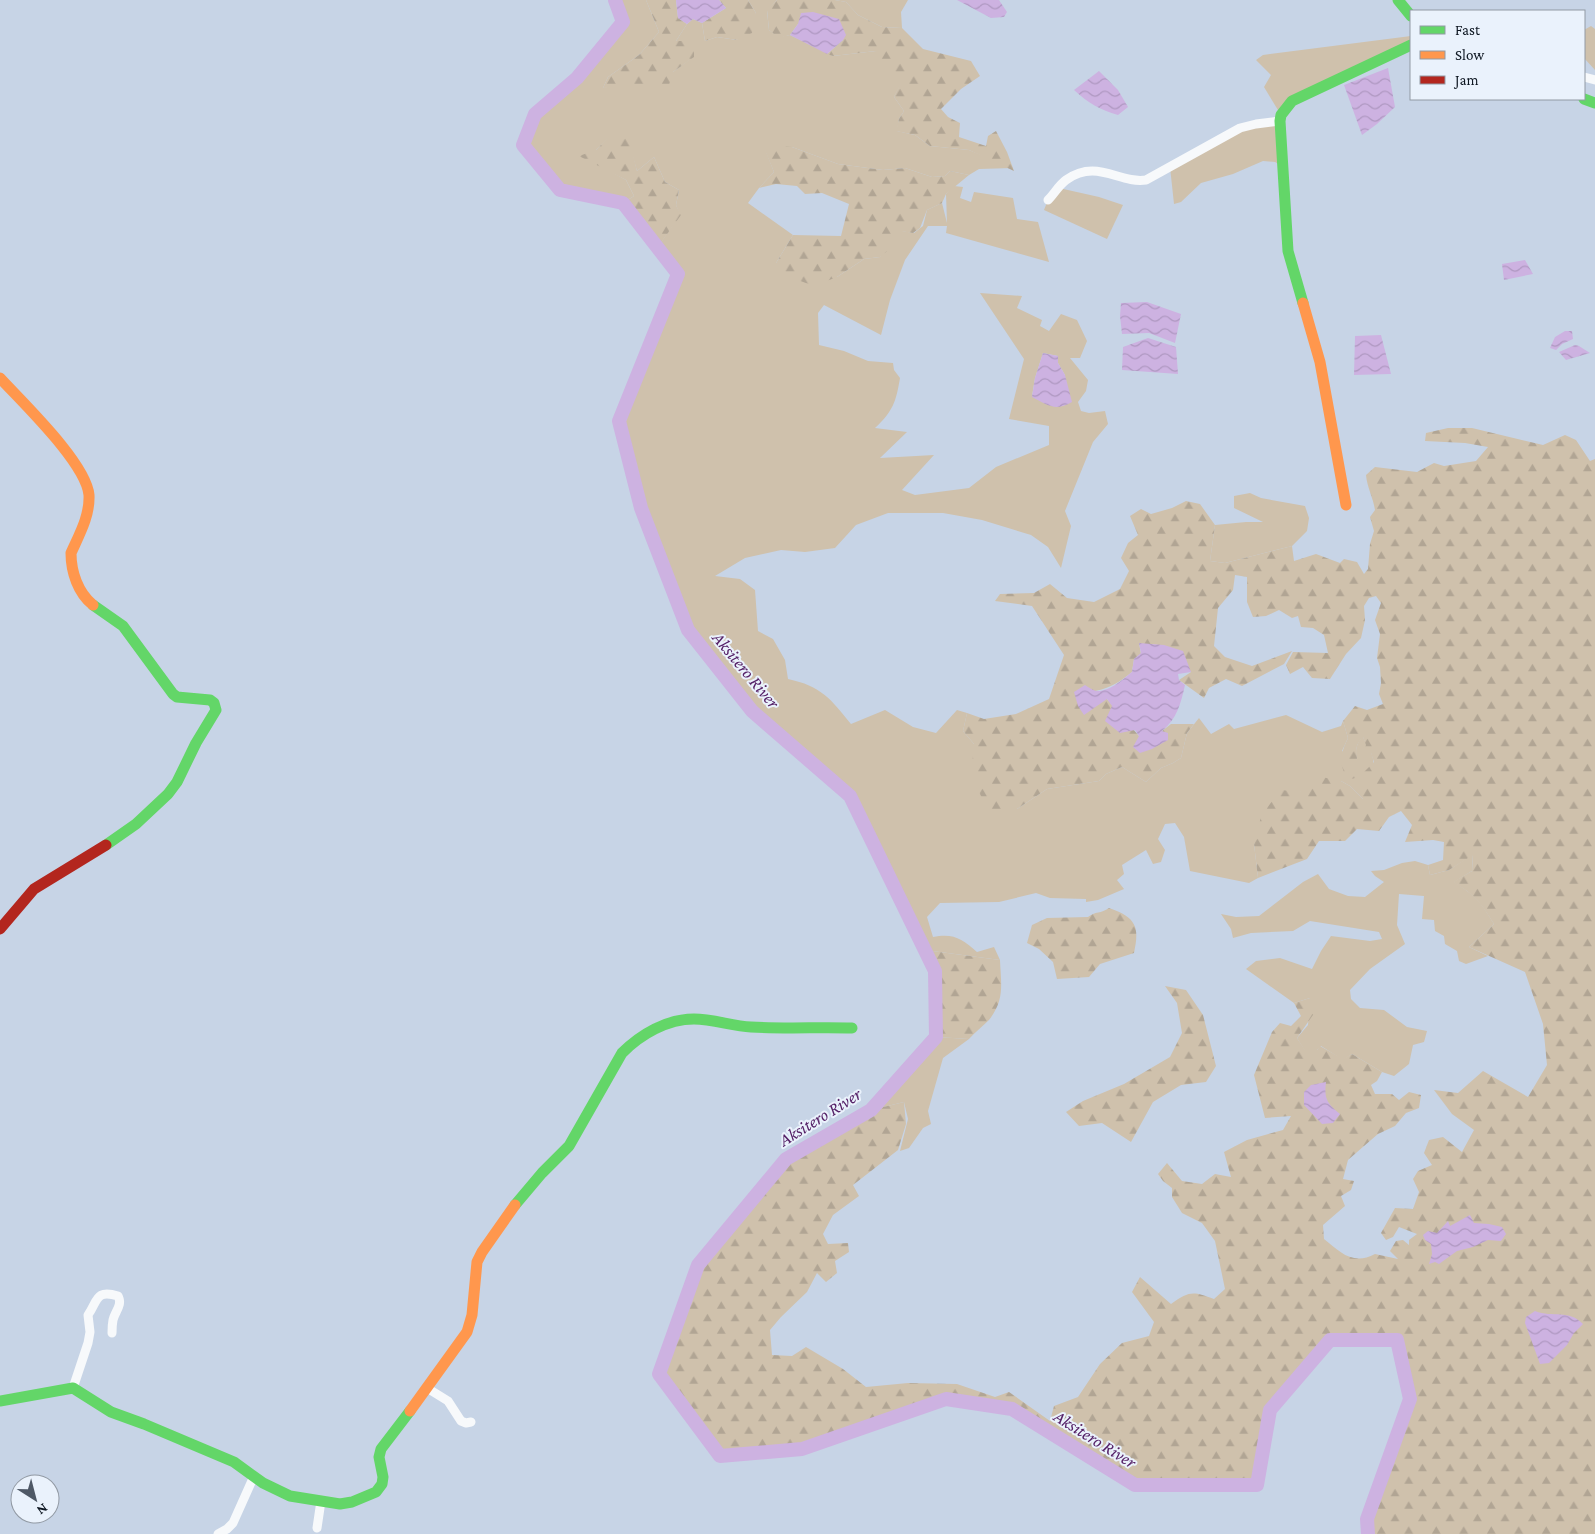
<svg xmlns="http://www.w3.org/2000/svg" width="1595" height="1534" font-family="'Crimson Pro',serif">
  <style>
    .green { fill: #cfc1ac; fill-rule: evenodd }
    .forest { fill: url(#forest-firs) }
    .water { fill: url(#water-waves) }
    .lines { fill: none; stroke-linecap: round; stroke-linejoin: round }
    .river { stroke: #cdb2e1; stroke-width: 14 }
    .street { stroke: #f7f9fb; stroke-width: 9 }
    .fast { stroke: #63d668; stroke-width: 11 }
    .slow { stroke: #ff974d; stroke-width: 11 }
    .jam { stroke: #b3261e; stroke-width: 11 }
    .labels { text-anchor: middle; dominant-baseline: central; stroke-width: 4; stroke-linejoin: round; paint-order: stroke }
    .water-label { font-size: 18px; font-style: italic; fill: #552167; stroke: #eaf2fc }
  </style>
  <defs>
    <pattern id="forest-firs" width="22" height="20" patternUnits="userSpaceOnUse" patternTransform="scale(1.25)"><rect width="22" height="20" fill="#cfc1ac"/><path d="M5 1l3.5 6h-7zM16 11l3.5 6h-7z" fill="#b1a594"/></pattern>
    <pattern id="water-waves" width="16" height="10" patternUnits="userSpaceOnUse" patternTransform="scale(1.25)"><rect width="16" height="10" fill="#cdb2e1"/><path d="M0 5q4-4 8 0t8 0" fill="none" stroke="#af98c1"/></pattern>
  </defs>
  <rect width="100%" height="100%" fill="#c7d4e6"/>
  <!-- green -->
  <g class="green">
    <path d="M 615,0 L 646,0 L 659,32 L 639,55 L 608,77 L 603,88 L 673,72 L 693,57 L 676,41 L 687,24 L 693,19 L 702,23 L 705,41 L 717,37 L 737,40 L 756,13 L 748,0 L 777,0 L 767,11 L 769,30 L 779,37 L 790,35 L 833,56 L 876,51 L 905,76 L 894,97 L 904,111 L 899,119 L 897,131 L 915,135 L 930,146 L 969,150 L 1013,168 L 979,169 L 969,175 L 950,171 L 945,176 L 932,177 L 905,168 L 883,170 L 838,164 L 792,147 L 765,149 L 774,172 L 759,188 L 748,203 L 793,235 L 776,263 L 837,277 L 864,259 L 880,257 L 896,230 L 914,233 L 923,226 L 927,210 L 942,203 L 947,223 L 946,194 L 954,186 L 963,187 L 960,198 L 971,202 L 974,192 L 1013,198 L 1017,219 L 1038,222 L 1049,262 L 946,233 L 947,226 L 928,226 L 905,260 L 890,300 L 881,335 L 824,305 L 818,313 L 819,345 L 844,351 L 868,361 L 893,363 L 894,370 L 900,378 C 896,402 893,411 875,428 L 907,432 L 880,458 L 934,455 L 902,490 L 915,495 L 969,488 L 996,467 L 1049,445 L 1049,426 L 1009,419 L 1024,359 L 980,293 L 1022,296 L 1017,308 L 1042,320 L 1040,326 L 1049,331 L 1061,314 L 1077,320 L 1087,341 L 1080,358 L 1070,358 L 1088,380 L 1086,391 L 1078,402 L 1081,411 L 1089,413 L 1105,411 L 1108,424 L 1093,442 L 1065,511 L 1071,526 L 1061,568 L 1048,547 L 1031,535 L 982,520 L 943,513 L 888,513 L 856,525 L 835,548 L 805,552 L 781,550 L 745,558 L 715,576 L 740,579 L 755,590 L 758,631 L 773,639 L 785,660 L 788,679 C 821,686 831,699 851,724 L 885,710 L 913,727 L 936,733 L 957,710 L 967,713 L 963,731 L 974,744 L 1017,809 L 1047,789 L 1099,781 L 1106,774 L 1122,767 L 1146,782 L 1161,768 L 1173,763 L 1181,758 L 1187,733 L 1199,718 L 1211,734 L 1229,724 L 1234,729 L 1286,715 L 1322,732 L 1341,726 L 1343,721 L 1348,738 L 1342,751 L 1357,760 C 1355,750 1356,744 1363,736 C 1365,744 1370,748 1372,755 C 1377,768 1367,786 1363,799 L 1350,786 L 1341,781 L 1300,792 L 1254,844 L 1258,878 L 1249,883 L 1190,871 L 1184,837 L 1175,823 L 1165,824 L 1158,839 L 1165,850 L 1161,862 L 1153,864 L 1146,850 L 1122,865 L 1124,874 L 1117,880 L 1124,889 L 1098,900 L 1086,902 L 1086,899 L 1050,898 L 1036,893 L 999,902 L 940,903 L 927,917 L 933,937 C 954,933 962,939 977,952 L 994,947 L 1000,960 L 925,950 L 850,796 L 752,711 L 688,630 L 641,508 L 619,421 L 681,276 L 657,248 L 680,215 L 676,205 L 679,190 L 665,182 L 654,157 L 637,171 L 633,157 L 611,136 L 596,150 L 610,171 L 626,180 L 634,196 L 623,203 L 560,190 L 523,145 L 535,114 L 577,78 L 622,18 ZM 1043,353 L 1058,356 L 1058,363 L 1065,375 L 1032,396 L 1035,378 Z"/>
    <polygon points="835,0 908,0 901,12 902,28 882,27 858,15 846,2"/>
    <polygon points="1591,26 1595,29 1595,70 1584,58 1584,30"/>
    <polygon points="1411,36 1411,45 1293,101 1281,115 1264,87 1271,75 1256,60 1263,55"/>
    <polygon points="1280,121 1282,166 1275,162 1263,161 1233,174 1201,183 1181,202 1174,204 1170,167 1240,128"/>
    <polygon points="1059,188 1099,197 1123,205 1107,239 1044,210 1048,200"/>
    <polygon points="1250,493 1261,498 1305,506 1309,518 1307,531 1292,546 1225,563 1210,561 1215,525 1246,522 1263,522 1234,508 1234,496"/>
    <path d="M 1473,854 L 1472,871 L 1454,882 C 1476,896 1481,902 1494,924 L 1469,947 L 1488,956 L 1466,964 L 1459,961 L 1457,951 L 1445,944 L 1444,936 L 1435,931 L 1434,920 L 1422,919 L 1424,896 L 1399,894 L 1397,925 L 1405,944 L 1370,969 L 1350,990 L 1351,999 L 1360,1008 L 1384,1010 L 1407,1027 L 1427,1031 L 1424,1042 L 1413,1045 L 1409,1064 L 1394,1076 L 1382,1072 L 1352,1054 L 1343,1060 L 1321,1046 L 1317,1050 L 1305,1051 L 1297,1038 L 1308,1025 L 1310,998 L 1294,1003 L 1246,969 L 1256,961 L 1280,958 L 1312,969 L 1321,951 L 1331,936 L 1370,941 L 1382,939 L 1379,932 L 1310,921 L 1293,931 L 1251,933 L 1233,938 L 1231,929 L 1221,914 L 1236,917 L 1259,916 L 1303,882 L 1318,874 L 1329,889 L 1348,896 L 1365,897 L 1384,882 L 1375,876 L 1371,871 L 1384,870 L 1402,863 L 1415,861 L 1428,865 L 1430,875 L 1449,870 Z"/>
    <polygon points="936,1037 969,1039 943,1058 928,1111 931,1124 923,1128 909,1148 900,1151 908,1119 904,1102 871,1110"/>
  </g>
  <!-- forest -->
  <g class="forest">
    <polygon points="646,0 676,0 678,18 687,24 676,41 694,41 694,57 673,72 669,85 603,88 608,77 639,55 659,32"/>
    <polygon points="719,0 748,0 756,13 752,33 737,40 717,37 705,41 702,23 726,8"/>
    <polygon points="777,0 835,0 846,2 858,15 882,27 902,28 923,49 971,61 980,76 961,89 941,109 948,117 960,123 959,137 986,146 988,136 996,131 1007,152 1014,171 969,150 930,146 915,135 896,131 899,119 904,111 894,97 904,76 878,67 876,51 833,56 827,54 843,40 798,24 790,35 779,38 769,30 767,10"/>
    <polygon points="611,135 629,138 637,171 654,157 665,182 679,190 676,205 681,215 657,248 623,203 634,196 626,180 579,156 596,150"/>
    <polygon points="780,145 792,147 838,164 883,170 905,168 932,177 945,176 950,171 969,175 946,194 942,203 927,210 920,228 913,233 900,231 891,248 880,257 864,259 837,277 814,286 776,272 776,263 793,235 841,236 849,204 822,193 805,194 797,186 776,184 759,188 774,172 764,148"/>
    <path d="M 1448,428 L 1472,428 L 1543,445 L 1565,435 L 1576,440 L 1590,461 L 1595,459 L 1595,1534 L 1368,1534 L 1367,1519 L 1410,1399 L 1397,1340 L 1330,1340 L 1270,1410 L 1257,1485 L 1135,1485 L 1013,1409 L 946,1399 L 802,1449 L 720,1456 L 659,1374 L 698,1265 L 786,1159 L 871,1110 L 904,1102 L 906,1124 L 898,1150 L 853,1185 L 859,1196 L 833,1215 L 823,1234 L 828,1244 L 848,1243 L 849,1252 L 835,1261 L 837,1273 L 826,1282 L 817,1273 L 807,1292 L 781,1317 L 770,1330 L 772,1355 L 792,1356 L 806,1347 L 843,1369 L 866,1387 L 908,1383 L 957,1384 L 995,1397 L 1009,1392 L 1050,1421 L 1054,1406 L 1078,1397 L 1100,1364 L 1122,1343 L 1149,1336 L 1154,1322 L 1132,1292 L 1140,1277 L 1171,1304 C 1189,1291 1193,1291 1214,1299 L 1225,1289 L 1215,1241 L 1202,1223 L 1182,1213 L 1172,1197 L 1172,1188 L 1163,1181 L 1158,1174 L 1167,1163 L 1182,1181 L 1202,1184 L 1215,1174 L 1231,1177 L 1224,1152 L 1247,1140 L 1283,1130 L 1291,1116 L 1265,1118 L 1254,1075 L 1272,1032 L 1280,1023 L 1291,1026 L 1301,1016 L 1294,1003 L 1310,998 L 1315,1012 L 1297,1038 L 1305,1050 L 1317,1050 L 1320,1046 L 1343,1059 L 1352,1054 L 1382,1072 L 1377,1081 L 1371,1085 L 1375,1094 L 1392,1094 L 1399,1100 L 1409,1092 L 1421,1095 L 1419,1108 L 1406,1113 L 1395,1126 L 1378,1134 L 1364,1146 L 1348,1160 L 1343,1179 L 1354,1181 L 1351,1190 L 1341,1196 L 1345,1206 L 1323,1225 L 1324,1239 C 1340,1252 1353,1266 1375,1254 L 1398,1259 L 1390,1251 L 1396,1241 L 1403,1240 L 1409,1245 L 1409,1240 L 1417,1234 L 1399,1227 L 1393,1237 L 1386,1240 L 1381,1233 L 1395,1208 L 1413,1209 L 1419,1192 L 1413,1179 L 1418,1171 L 1432,1165 L 1424,1153 L 1429,1140 L 1443,1137 L 1462,1152 L 1474,1130 L 1452,1114 L 1434,1090 L 1458,1093 L 1483,1071 L 1528,1097 L 1547,1065 L 1543,1024 L 1525,972 L 1469,947 L 1494,924 C 1481,903 1475,895 1453,882 L 1472,871 L 1473,855 L 1449,870 L 1430,875 L 1428,865 L 1443,860 L 1444,842 L 1433,840 L 1405,842 L 1412,825 L 1401,811 L 1389,817 L 1379,831 L 1357,829 L 1345,841 L 1319,841 L 1307,859 L 1258,878 L 1254,844 L 1262,813 L 1282,790 L 1300,792 L 1306,782 L 1322,777 L 1341,781 L 1350,786 L 1363,799 L 1363,773 L 1374,762 L 1371,753 L 1364,750 L 1366,745 L 1363,737 C 1354,747 1357,749 1357,761 C 1357,766 1355,772 1355,778 L 1348,780 C 1338,763 1340,755 1348,738 L 1343,721 L 1355,706 L 1367,710 L 1383,704 L 1379,694 L 1381,683 L 1380,667 L 1377,658 L 1380,634 L 1375,620 L 1381,603 L 1376,596 L 1369,598 L 1364,606 L 1365,620 L 1361,638 L 1346,654 L 1330,679 L 1312,678 L 1303,667 L 1290,674 L 1286,665 L 1293,652 L 1328,653 L 1324,635 L 1313,628 L 1301,627 L 1298,616 L 1292,618 L 1279,610 L 1266,616 L 1253,617 L 1247,602 L 1247,577 L 1235,575 L 1233,590 L 1218,608 L 1214,646 L 1225,657 L 1252,666 L 1292,651 L 1284,664 L 1242,686 L 1226,679 L 1209,688 L 1204,698 L 1179,680 L 1191,672 L 1139,643 L 1141,654 L 1134,659 L 1132,672 C 1121,681 1111,688 1095,691 L 1107,699 L 1139,736 L 1162,731 L 1171,724 L 1194,724 L 1187,733 L 1181,758 L 1173,763 L 1161,768 L 1146,782 L 1122,767 L 1106,774 L 1099,781 L 1047,789 L 1017,809 L 989,812 L 971,776 L 974,744 L 963,731 L 967,713 L 984,719 L 1016,714 L 1049,699 L 1064,655 L 1032,606 L 995,601 L 1000,594 L 1034,593 L 1050,584 L 1067,598 L 1094,602 L 1120,589 L 1129,571 L 1121,558 L 1128,543 L 1138,535 L 1130,516 L 1141,509 L 1151,514 L 1172,508 L 1186,501 L 1200,504 L 1215,525 L 1210,561 L 1225,563 L 1292,546 L 1294,561 L 1316,554 L 1340,563 L 1344,559 L 1357,562 L 1364,574 L 1368,569 L 1370,544 L 1374,531 L 1370,517 L 1375,510 C 1373,497 1367,487 1366,475 L 1375,467 L 1417,472 L 1434,463 L 1444,466 L 1476,461 L 1488,447 L 1465,443 L 1425,441 L 1426,433 Z"/>
    <path d="M 1109,908 C 1136,917 1140,927 1134,953 L 1100,964 L 1089,977 L 1057,979 L 1053,962 L 1039,949 L 1027,943 L 1032,925 L 1047,918 L 1088,917 C 1095,911 1101,914 1109,908 Z"/>
    <path d="M 925,950 L 1000,960 C 1001,984 1005,1000 989,1020 C 983,1026 975,1032 969,1039 L 936,1037 L 935,971 Z"/>
    <polygon points="1165,986 1186,990 1203,1015 1216,1066 1206,1082 1181,1085 1153,1102 1131,1142 1102,1123 1079,1126 1066,1112 1083,1101 1124,1084 1170,1057 1182,1033 1177,1003"/>
  </g>
  <!-- water -->
  <g class="water">
    <polygon points="676,0 719,0 726,8 702,23 693,19 687,24 678,18"/>
    <polygon points="957,0 999,0 1007,12 1004,17 991,18"/>
    <polygon points="813,12 839,19 846,35 843,40 827,54 790,35 798,24 801,13"/>
    <polygon points="1388,68 1395,107 1377,124 1362,135 1344,85"/>
    <path d="M 1099,71 L 1118,90 L 1128,107 L 1118,115 C 1100,110 1088,103 1074,90 Z"/>
    <polygon points="1525,260 1533,274 1504,280 1502,264"/>
    <polygon points="1147,302 1181,314 1175,343 1149,333 1122,334 1120,316 1121,303"/>
    <polygon points="1565,331 1572,331 1573,339 1562,344 1556,350 1550,348 1555,337"/>
    <polygon points="1381,335 1391,374 1354,375 1355,336"/>
    <polygon points="1148,338 1176,347 1178,374 1122,370 1123,347"/>
    <polygon points="1575,345 1579,346 1590,353 1566,360 1559,352"/>
    <path d="M 1043,353 L 1058,356 L 1058,363 L 1065,375 L 1072,402 C 1055,412 1048,405 1032,397 L 1035,378 Z"/>
    <path d="M 1139,643 L 1164,645 L 1183,651 L 1191,672 L 1178,674 L 1179,680 L 1185,685 C 1181,703 1177,719 1162,731 L 1168,733 L 1168,740 L 1152,749 L 1140,753 L 1133,747 L 1139,736 L 1135,730 L 1120,733 L 1105,721 L 1112,706 L 1107,699 L 1084,715 L 1078,706 L 1074,692 L 1085,685 C 1088,687 1093,690 1096,691 C 1110,692 1123,679 1132,672 L 1134,659 L 1141,653 Z"/>
    <path d="M 1326,1082 C 1324,1099 1327,1103 1340,1114 L 1333,1123 L 1322,1124 L 1304,1105 L 1304,1092 L 1311,1085 Z"/>
    <polygon points="1470,1215 1474,1223 1489,1224 1502,1227 1506,1234 1501,1241 1488,1240 1473,1247 1457,1251 1439,1264 1435,1262 1429,1264 1432,1254 1431,1244 1425,1240 1423,1235 1428,1231 1437,1233 1448,1221 1450,1226"/>
    <path d="M 1535,1311 C 1553,1318 1569,1309 1583,1324 L 1574,1333 L 1567,1345 L 1549,1363 L 1540,1364 L 1525,1323 L 1526,1317 Z"/>
  </g>
  <g class="lines">
    <!-- river -->
    <polyline class="river" points="615,0 623,22 577,78 535,114 523,145 560,190 623,203 678,274 619,421 641,508 688,630 752,711 850,796 935,971 936,1037 871,1110 786,1159 698,1265 659,1374 720,1456 802,1449 946,1399 1012,1409 1135,1485 1257,1485 1270,1410 1330,1340 1397,1340 1410,1399 1367,1519 1368,1534"/>
    <!-- street -->
    <g class="street">
      <polyline points="1584,77 1595,80"/>
      <path d="M 1048,200 C 1054,194 1059,185 1066,180 C 1097,158 1119,184 1146,180 L 1240,128 L 1256,124 L 1280,121"/>
      <path d="M 73,1388 L 88,1343 L 90,1332 L 88,1315 C 98,1301 95,1289 118,1296 C 123,1305 115,1311 113,1320 C 112,1325 112,1329 112,1333"/>
      <polyline points="427,1388 448,1401 461,1421 466,1423 471,1422"/>
      <polyline points="317,1528 321,1501"/>
      <polyline points="218,1534 227,1529 233,1523 254,1476"/>
    </g>
    <!-- fast -->
    <g class="fast">
      <polyline points="1398,0 1411,16"/>
      <polyline points="1584,99 1595,103"/>
      <polyline points="1303,303 1288,251 1280,121 1281,115 1292,101 1411,45"/>
      <polyline points="93,605 123,626 173,694 177,697 210,700 214,703 216,710 196,743 177,782 168,794 136,824 106,845"/>
      <path d="M 515,1205 L 542,1173 L 569,1146 L 622,1053 C 641,1034 667,1019 694,1019 C 713,1019 732,1026 751,1027 C 785,1029 819,1027 852,1028"/>
      <polyline points="0,1401 73,1388 111,1412 144,1424 234,1462 263,1483 290,1496 340,1504 352,1502 376,1492 382,1484 383,1477 379,1457 381,1449 410,1411"/>
    </g>
    <!-- slow -->
    <g class="slow">
      <polyline points="1303,303 1320,362 1346,505"/>
      <path d="M 0,378 C 23,403 86,463 89,495 C 90,516 79,535 71,553 C 71,572 78,593 93,605"/>
      <polyline points="410,1411 467,1332 472,1315 477,1262 482,1252 515,1205"/>
    </g>
    <!-- jam -->
    <polyline class="jam" points="0,929 34,889 106,845"/>
  </g>
  <g class="labels">
    <!-- water labels -->
    <g class="water-label">
      <text transform="translate(746 670) rotate(50)">Aksitero River</text>
      <text transform="translate(820 1117) rotate(-32)">Aksitero River</text>
      <text transform="translate(1095 1439) rotate(32)">Aksitero River</text>
    </g>
  </g>
  <!-- legend -->
  <rect x="1410" y="10" width="175" height="90" fill="#eaf2fc" stroke="#929aa4"/>
  <rect x="1420" y="26" width="25" height="8" fill="#63d668" stroke="#929aa4"/>
  <text x="1455" y="35" font-size="15" fill="#0d1621">Fast</text>
  <rect x="1420" y="51" width="25" height="8" fill="#ff974d" stroke="#929aa4"/>
  <text x="1455" y="60" font-size="15" fill="#0d1621">Slow</text>
  <rect x="1420" y="76" width="25" height="8" fill="#b3261e" stroke="#929aa4"/>
  <text x="1455" y="85" font-size="15" fill="#0d1621">Jam</text>
  <!-- north arrow -->
  <g transform="translate(35 1499) rotate(144)"><circle r="24" fill="#eaf2fc" stroke="#929aa4"/>
  <path d="M0-4L9 19L0 12L-9 19Z" fill="#4e5866"/>
  <text y="-8" font-size="14" font-weight="bold" text-anchor="middle" fill="#0d1621">N</text>
  </g>
</svg>
